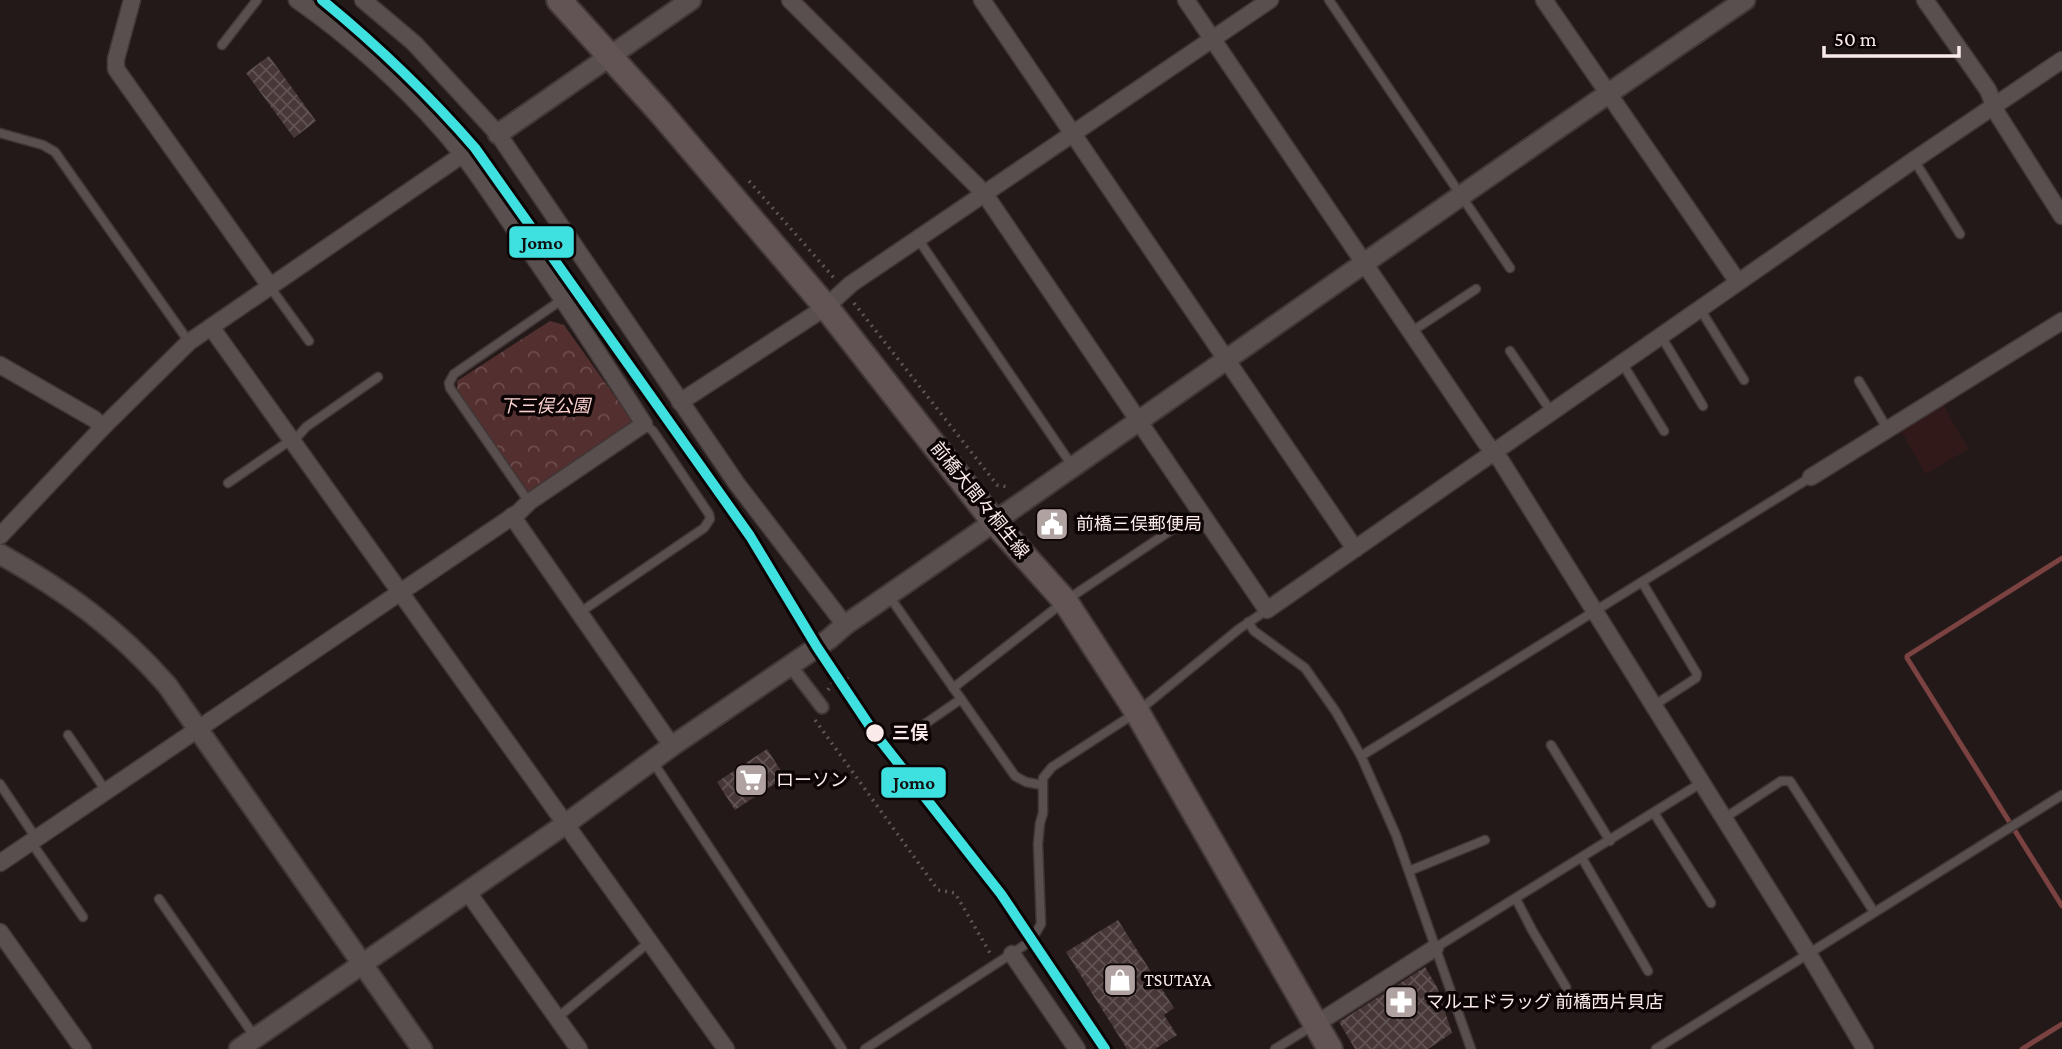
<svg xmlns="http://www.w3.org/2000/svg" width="2062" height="1049" font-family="'Crimson Pro','Noto Sans JP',serif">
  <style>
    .built { fill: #321919 }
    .forest { fill: url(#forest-crowns) }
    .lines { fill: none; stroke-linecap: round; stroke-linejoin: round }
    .stream { stroke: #7a4241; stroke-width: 5 }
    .building { fill: url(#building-cross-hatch) }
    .service-casing { stroke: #403736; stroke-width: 11 }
    .pedestrian-casing { stroke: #403736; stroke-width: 16 }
    .minor-casing { stroke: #403736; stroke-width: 19 }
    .tertiary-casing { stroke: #403736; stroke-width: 23 }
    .primary-casing { stroke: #403736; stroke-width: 28 }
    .path { stroke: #5e5554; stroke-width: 3.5; stroke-dasharray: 2 5; stroke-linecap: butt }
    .service { stroke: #594f4f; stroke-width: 8 }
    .pedestrian { stroke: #594f4f; stroke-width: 12 }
    .minor { stroke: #594f4f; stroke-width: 16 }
    .tertiary { stroke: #594f4f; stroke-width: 19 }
    .primary { stroke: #625454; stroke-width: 24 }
    .rail-1-casing { stroke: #0c0404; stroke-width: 16 }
    .rail-1 { stroke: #3ee1e0; stroke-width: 10 }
    .stop-dot { fill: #faebea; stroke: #0c0404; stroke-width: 2.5 }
    .labels { text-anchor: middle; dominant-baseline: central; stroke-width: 7; stroke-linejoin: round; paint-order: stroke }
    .park-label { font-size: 18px; font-style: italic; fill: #fbd2d0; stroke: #0c0404 }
    .street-label { font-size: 18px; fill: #faebea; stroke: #0c0404 }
    .poi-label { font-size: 18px; fill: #faebea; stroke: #0c0404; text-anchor: start }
    .stop-label { font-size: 18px; font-weight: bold; fill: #faebea; stroke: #0c0404; text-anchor: start }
    .line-badge { stroke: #0c0404; stroke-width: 2.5 }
    .pale-badge-label { font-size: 19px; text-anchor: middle; font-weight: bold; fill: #111 }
  </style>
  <defs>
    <pattern id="forest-crowns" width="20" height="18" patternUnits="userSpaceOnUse" patternTransform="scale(1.75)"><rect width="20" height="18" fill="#532f2f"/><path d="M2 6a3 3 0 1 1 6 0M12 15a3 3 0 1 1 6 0" fill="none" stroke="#6d4d4d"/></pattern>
    <pattern id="building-cross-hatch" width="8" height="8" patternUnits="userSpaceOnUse" patternTransform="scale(1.75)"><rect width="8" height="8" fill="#473737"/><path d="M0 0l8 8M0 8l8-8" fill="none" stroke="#625454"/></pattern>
  </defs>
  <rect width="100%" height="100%" fill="#241919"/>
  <!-- built -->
  <polygon class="built" points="1942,403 1968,449 1926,474 1900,429"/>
  <!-- forest -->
  <polygon class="forest" points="550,321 564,325 633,422 630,428 530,495 457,391 457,381"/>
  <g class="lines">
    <!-- stream -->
    <g class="stream">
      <polyline points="2062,558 1907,656 1907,658 2062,906"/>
      <polyline points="2022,1049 2062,1024"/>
    </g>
  </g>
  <!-- building -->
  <g class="building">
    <polygon points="269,56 316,121 294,138 246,73"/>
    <polygon points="767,749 785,777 735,810 717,782"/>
    <polygon points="1118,920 1174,1008 1164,1015 1177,1035 1155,1049 1127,1049 1066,952"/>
    <polygon points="1425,967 1437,987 1452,1033 1428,1049 1355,1049 1339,1022"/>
  </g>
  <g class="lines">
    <!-- service casing -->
    <g class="service-casing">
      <g id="service">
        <polyline points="1329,0 1510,268"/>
        <polyline points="222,45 257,0"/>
        <polyline points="0,133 43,145 55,152 189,342"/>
        <polyline points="1914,160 1960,234"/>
        <polyline points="918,239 1073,467"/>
        <polyline points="270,287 309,341"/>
        <polyline points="1700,309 1744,380"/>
        <polyline points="1411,332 1476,289"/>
        <polyline points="1661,336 1703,406"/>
        <polyline points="1510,351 1552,413"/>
        <polyline points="1622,363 1664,431"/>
        <polyline points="1859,381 1888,430"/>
        <polyline points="228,483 285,444 293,442 306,427 378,377"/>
        <polyline points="529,502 450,388 449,383 454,374 563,299"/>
        <polyline points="1642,582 1697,674 1696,678 1653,706"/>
        <polyline points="889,596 1015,776 1026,782 1042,785"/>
        <polyline points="579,613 704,528 710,519 709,514 653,431 644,424"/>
        <polyline points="1248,622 1254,631 1305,668 1336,712 1361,756 1396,835 1471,1049"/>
        <polyline points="953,688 1065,601 1200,511"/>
        <polyline points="919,728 961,699"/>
        <polyline points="68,735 106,791"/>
        <polyline points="1551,745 1610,841"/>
        <polyline points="1361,756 1811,477"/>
        <polyline points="653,762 842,1049"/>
        <polyline points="0,784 36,838"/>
        <polyline points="1654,813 1711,903"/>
        <polyline points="1723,819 1781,781 1790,781 1874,912"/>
        <polyline points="31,842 83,917"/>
        <polyline points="1582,858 1648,971"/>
        <polyline points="1409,871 1485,840"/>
        <polyline points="159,899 255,1037"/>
        <polyline points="1516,899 1532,930 1566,987"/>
        <polyline points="1435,948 1701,783"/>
        <polyline points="557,1018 647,944 652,945"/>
        <polyline points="865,1049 1031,941 1041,924 1038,844 1040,823 1043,813 1043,778 1052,767 1137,712 1239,629 1267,610"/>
        <polyline points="1275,1049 1314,1025"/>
        <polyline points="1656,1049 2062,795"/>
      </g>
    </g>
    <!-- pedestrian casing -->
    <g class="pedestrian-casing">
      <polyline id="pedestrian" points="796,673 822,707"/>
    </g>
    <!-- minor casing -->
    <g class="minor-casing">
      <g id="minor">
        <polyline points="132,0 116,59 116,69 270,286"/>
        <polyline points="363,0 414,43 498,134 737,484 845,625"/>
        <polyline points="790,0 984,193 1267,610 1914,160 2062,60"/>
        <polyline points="982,0 1355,549"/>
        <polyline points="1186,0 1486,443 1501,461 1808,953 1865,1049"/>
        <polyline points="1544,0 1738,282"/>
        <polyline points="1925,0 1988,90 1998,115 2062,216"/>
        <polyline points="211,327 726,1049"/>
        <polyline points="0,365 94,419 103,427"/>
        <polyline points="680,402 826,307 851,284 1270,0"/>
        <polyline points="1811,477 2062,321"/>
        <polyline points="512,516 672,746"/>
        <polyline points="0,536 103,427 189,342 462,155"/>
        <path d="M 0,863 C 172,745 347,630 519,512 L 529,502 L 644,424 C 603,360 561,296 518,234 C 494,199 471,163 443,131 C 400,82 350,37 297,0"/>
        <polyline points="467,891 579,1049"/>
        <polyline points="0,932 83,1049"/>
        <polyline points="1012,954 1077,1049"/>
        <polyline points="1316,1024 1435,948"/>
      </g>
    </g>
    <!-- tertiary casing -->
    <g class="tertiary-casing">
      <g id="tertiary">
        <polyline points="498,134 691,0"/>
        <path d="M 0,554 C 66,591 117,628 167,685 L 422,1049"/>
        <path d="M 239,1049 L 567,823 L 672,746 L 829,639 L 845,625 C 1146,418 1443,205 1745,0"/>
      </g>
    </g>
    <!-- primary casing -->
    <g class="primary-casing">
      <polyline id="primary" points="559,0 661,113 826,307 995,523 1065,601 1137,712 1330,1049"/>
    </g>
    <!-- path -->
    <g class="path">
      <polyline points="749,181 834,278"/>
      <polyline points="854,303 994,481 997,485 1008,487"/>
      <polyline points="828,690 834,680 844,674 849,682"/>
      <polyline points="815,720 938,890 955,893 990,953"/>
    </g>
    <!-- service -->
    <use href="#service" class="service"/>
    <!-- pedestrian -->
    <use href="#pedestrian" class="pedestrian"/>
    <!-- minor -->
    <use href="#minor" class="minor"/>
    <!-- tertiary -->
    <use href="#tertiary" class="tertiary"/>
    <!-- primary -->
    <use href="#primary" class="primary"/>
    <!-- rail-1 casing -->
    <g class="rail-1-casing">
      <path id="rail-1" d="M 322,0 C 377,45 428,94 475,148 L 750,536 L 817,647 L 873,731 L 1001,894 L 1105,1049"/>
    </g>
    <!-- rail-1 -->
    <use href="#rail-1" class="rail-1"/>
  </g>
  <!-- icons -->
  <defs>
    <g id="civic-square" transform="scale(1.75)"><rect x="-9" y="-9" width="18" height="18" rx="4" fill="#afa2a1" stroke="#0c0404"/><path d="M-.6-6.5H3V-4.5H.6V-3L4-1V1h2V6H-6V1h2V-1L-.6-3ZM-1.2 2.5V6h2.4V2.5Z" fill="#fff"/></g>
    <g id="supermarket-square" transform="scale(1.75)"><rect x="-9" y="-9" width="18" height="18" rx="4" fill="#afa2a1" stroke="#0c0404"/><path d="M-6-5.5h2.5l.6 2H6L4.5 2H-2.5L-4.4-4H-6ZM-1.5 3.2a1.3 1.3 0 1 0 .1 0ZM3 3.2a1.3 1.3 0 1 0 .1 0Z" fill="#fff"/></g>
    <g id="shop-square" transform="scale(1.75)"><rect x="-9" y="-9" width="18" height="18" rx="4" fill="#afa2a1" stroke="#0c0404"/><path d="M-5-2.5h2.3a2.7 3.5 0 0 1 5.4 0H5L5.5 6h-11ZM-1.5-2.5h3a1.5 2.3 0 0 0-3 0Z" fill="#fff"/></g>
    <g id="pharmacy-square" transform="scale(1.75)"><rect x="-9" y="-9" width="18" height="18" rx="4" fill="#afa2a1" stroke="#0c0404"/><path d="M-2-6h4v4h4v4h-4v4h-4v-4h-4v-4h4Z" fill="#fff"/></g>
  </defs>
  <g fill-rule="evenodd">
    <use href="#civic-square" x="1052" y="524"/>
    <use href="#supermarket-square" x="751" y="780"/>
    <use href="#shop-square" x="1120" y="980"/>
    <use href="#pharmacy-square" x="1401" y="1002"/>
  </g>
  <!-- markers -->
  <circle class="stop-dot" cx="875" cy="733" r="10"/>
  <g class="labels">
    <!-- park labels -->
    <g class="park-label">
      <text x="545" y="406">下三俣公園</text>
    </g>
    <!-- street labels -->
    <g class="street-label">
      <text transform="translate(980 500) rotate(51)">前橋大間々桐生線</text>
    </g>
    <!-- poi labels -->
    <g class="poi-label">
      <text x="1076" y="524">前橋三俣郵便局</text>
      <text x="776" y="780">ローソン</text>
      <text x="1144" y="980">TSUTAYA</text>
      <text x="1426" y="1002">マルエドラッグ 前橋西片貝店</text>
    </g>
    <!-- stop labels -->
    <g class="stop-label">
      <text x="892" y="733">三俣</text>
    </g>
  </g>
  <g class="line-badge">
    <rect x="508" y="225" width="67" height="34" rx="7" fill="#3ee1e0"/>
    <rect x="880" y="766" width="67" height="33" rx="7" fill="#3ee1e0"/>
  </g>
  <g class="pale-badge-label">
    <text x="542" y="249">Jomo</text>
    <text x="914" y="789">Jomo</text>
  </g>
  <!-- scale -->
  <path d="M1824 46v10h135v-10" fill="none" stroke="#faebea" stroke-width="3.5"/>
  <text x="1834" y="46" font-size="21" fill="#faebea" stroke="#0c0404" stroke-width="5" paint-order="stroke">50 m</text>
</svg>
